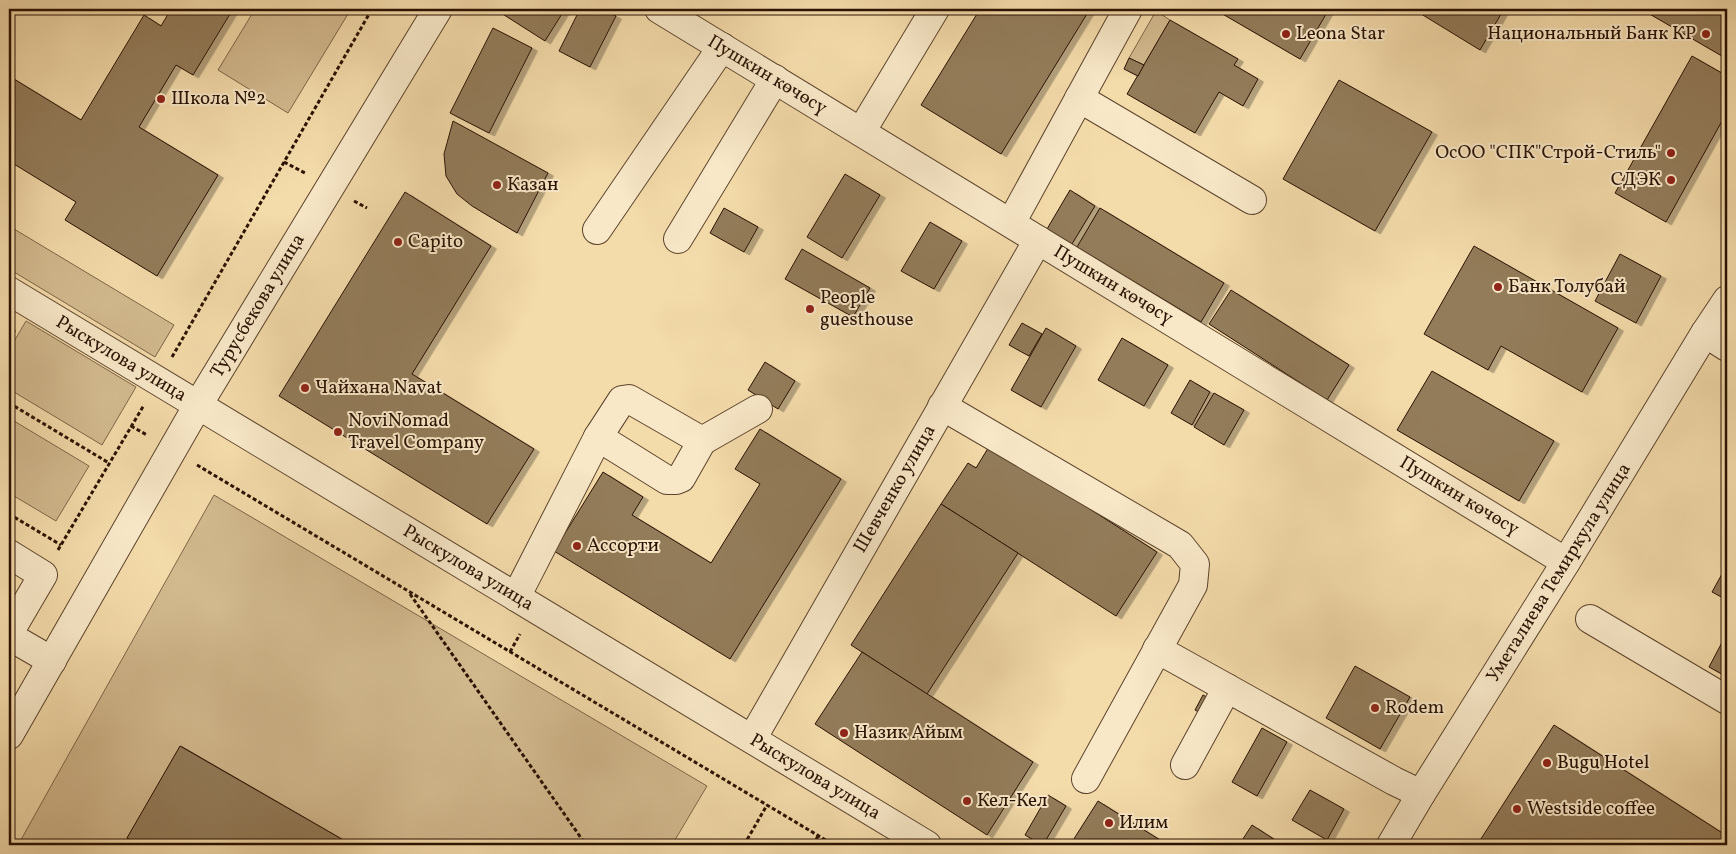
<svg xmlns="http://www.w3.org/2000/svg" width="1736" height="854" font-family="Vollkorn,serif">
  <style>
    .green { fill: #d2b98e; stroke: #7e6648 }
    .building { fill: #937b5a; stroke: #2a1203; filter: url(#shadow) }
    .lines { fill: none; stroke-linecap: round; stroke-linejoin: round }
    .minor-casing { stroke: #5c442d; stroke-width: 30 }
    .path { stroke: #2a1203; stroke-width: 3; stroke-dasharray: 4 2.5; stroke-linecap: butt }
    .minor { stroke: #f8e8c8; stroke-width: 28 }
    .poi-dot { fill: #8f2418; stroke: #f8e8c8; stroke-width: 2 }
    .labels { text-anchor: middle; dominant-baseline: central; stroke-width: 4; stroke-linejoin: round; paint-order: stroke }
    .poi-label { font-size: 19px; fill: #2a1203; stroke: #f8e8c8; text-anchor: start }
    .street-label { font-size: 19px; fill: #2a1203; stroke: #f8e8c8 }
  </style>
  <defs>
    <filter id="shadow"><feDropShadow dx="5.5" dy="3" stdDeviation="0" flood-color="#0004"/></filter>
  </defs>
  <rect width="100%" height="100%" fill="#f4dbaa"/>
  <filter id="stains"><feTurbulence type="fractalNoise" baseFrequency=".004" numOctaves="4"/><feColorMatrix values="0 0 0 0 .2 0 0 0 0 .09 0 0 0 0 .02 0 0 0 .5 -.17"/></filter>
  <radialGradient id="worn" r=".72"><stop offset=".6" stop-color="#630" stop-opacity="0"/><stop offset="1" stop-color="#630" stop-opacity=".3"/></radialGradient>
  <!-- green -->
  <g class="green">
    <polygon points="255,9 351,9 288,113 218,70"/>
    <polygon points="1156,11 1170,20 1144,65 1129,58"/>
    <polygon points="9,226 174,325 155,357 9,269"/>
    <polygon points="26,321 136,387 102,445 9,389 9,350"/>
    <polygon points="9,418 89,466 56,521 9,493"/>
    <polygon points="214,495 707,786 672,845 352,845 181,746 127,838 139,845 18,845"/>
  </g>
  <!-- building -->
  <g class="building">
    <polygon points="171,9 233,9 193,75 176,65 139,127 218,175 157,276 65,220 76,202 9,161 9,76 81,120 144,15 161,26"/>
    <polygon points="503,9 565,9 545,41 501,13"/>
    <polygon points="580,9 602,9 616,16 590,67 559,51"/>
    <polygon points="980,9 1090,9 1001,154 921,105"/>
    <polygon points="1214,9 1329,9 1300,59"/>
    <polygon points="1413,9 1504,9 1480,50"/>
    <polygon points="1641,9 1727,9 1727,59"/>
    <polygon points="1170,20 1238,59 1234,65 1258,79 1243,106 1219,92 1195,133 1127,94"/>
    <polygon points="493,28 532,48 489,133 450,113"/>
    <polygon points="1692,56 1727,76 1727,112 1666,222 1615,193"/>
    <polygon points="1129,58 1144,65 1138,76 1124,69"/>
    <polygon points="1339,80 1432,132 1375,231 1283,179"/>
    <polygon points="453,121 548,173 517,233 472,206 457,194 446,176 444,154"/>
    <polygon points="845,174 880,195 842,258 807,237"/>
    <polygon points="1070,190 1095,206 1072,244 1047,229"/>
    <polygon points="405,192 491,246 412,374 534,449 487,524 279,396"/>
    <polygon points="724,208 758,227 744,252 710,233"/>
    <polygon points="1100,208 1224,283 1201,322 1077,247"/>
    <polygon points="930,222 962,241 934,289 901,271"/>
    <polygon points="1474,246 1618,328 1582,392 1501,346 1488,370 1424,334"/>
    <polygon points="802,249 870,288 853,317 785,279"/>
    <polygon points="1620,254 1661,276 1636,323 1595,301"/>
    <polygon points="1231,290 1349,365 1327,400 1209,324"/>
    <polygon points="1022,323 1042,334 1029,356 1009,345"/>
    <polygon points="1046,328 1076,346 1041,407 1011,390"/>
    <polygon points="1122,338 1168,365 1144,406 1098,380"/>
    <polygon points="765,362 795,381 778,409 748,390"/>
    <polygon points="1432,371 1554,441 1519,501 1397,430"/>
    <polygon points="1190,380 1210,392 1192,425 1171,413"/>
    <polygon points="1214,393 1244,410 1224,445 1194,427"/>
    <polygon points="760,429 841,479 730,659 554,551 603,472 643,497 632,515 711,563 760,484 735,469"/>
    <polygon points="990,445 1157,552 1116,616 941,504 968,463 976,468"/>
    <polygon points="941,504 1018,553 927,694 851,645"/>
    <polygon points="1727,565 1727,600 1712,592"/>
    <polygon points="1727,633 1727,677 1709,667"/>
    <polygon points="862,652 1033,762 987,835 815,724"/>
    <polygon points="1355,666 1410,697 1380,749 1326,718"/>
    <polygon points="1203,695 1214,701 1206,716 1195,710"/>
    <polygon points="1554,725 1727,836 1727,845 1477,845"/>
    <polygon points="1262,728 1287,742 1257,796 1232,782"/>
    <polygon points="180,746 352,845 139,845 127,838"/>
    <polygon points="1310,790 1344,809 1327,840 1292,820"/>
    <polygon points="1048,795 1066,806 1043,845 1042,845 1025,835"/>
    <polygon points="1098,801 1168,845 1070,845"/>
    <polygon points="1252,825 1283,845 1239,845"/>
  </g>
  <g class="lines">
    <!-- minor casing -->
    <g class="minor-casing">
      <g id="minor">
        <polyline points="659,9 1566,562"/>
        <polyline points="1079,98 1252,200"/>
        <polyline points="861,132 935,9"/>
        <polyline points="1011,223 1128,9"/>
        <polyline points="597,230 722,47"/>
        <polyline points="678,239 775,79"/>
        <polyline points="9,291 927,845"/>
        <polyline points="1705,333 1727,347"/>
        <polyline points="942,406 1180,545 1195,564 1193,585 1086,779"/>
        <polyline points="598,437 667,480 676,480 681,478 702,441"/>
        <polyline points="9,554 43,575 9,633"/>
        <polyline points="516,597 598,437 622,400 629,399 702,441 758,409"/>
        <polyline points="1590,619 1727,700"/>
        <polyline points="9,636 52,661"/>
        <polyline points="1157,649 1394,781 1421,794"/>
        <polyline points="9,735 198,405 438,9"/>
        <polyline points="752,739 1038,240"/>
        <polyline points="1185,765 1227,688"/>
        <polyline points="1391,845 1421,794 1566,562 1705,333 1727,300"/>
      </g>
    </g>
    <!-- path -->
    <g class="path">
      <polyline points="284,162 305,173"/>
      <polyline points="354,201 367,208"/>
      <polyline points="9,339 16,328"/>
      <polyline points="172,357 372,9"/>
      <polyline points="9,403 109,463"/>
      <polyline points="131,426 147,435"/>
      <polyline points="197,465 834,845"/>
      <polyline points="9,514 61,545"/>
      <polyline points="58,550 144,405"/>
      <polyline points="410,594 586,845"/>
      <polyline points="510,652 520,634"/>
      <polyline points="744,845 767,805"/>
      <polyline points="813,845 818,836"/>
    </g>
    <!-- minor -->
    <use href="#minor" class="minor"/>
  </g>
  <!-- markers -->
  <g class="poi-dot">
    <circle cx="1286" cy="34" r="5"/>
    <circle cx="1706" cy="34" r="5"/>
    <circle cx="161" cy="99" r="5"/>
    <circle cx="1671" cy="153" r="5"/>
    <circle cx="1671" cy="180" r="5"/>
    <circle cx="497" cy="185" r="5"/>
    <circle cx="398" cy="242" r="5"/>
    <circle cx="1498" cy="287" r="5"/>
    <circle cx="810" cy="309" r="5"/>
    <circle cx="305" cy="388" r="5"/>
    <circle cx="338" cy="432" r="5"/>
    <circle cx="577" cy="546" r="5"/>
    <circle cx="1375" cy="708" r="5"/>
    <circle cx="844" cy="733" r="5"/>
    <circle cx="1547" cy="763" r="5"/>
    <circle cx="967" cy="801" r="5"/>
    <circle cx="1517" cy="809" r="5"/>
    <circle cx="1109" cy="823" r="5"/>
  </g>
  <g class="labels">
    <!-- poi labels -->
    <g class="poi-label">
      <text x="1296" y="34">Leona Star</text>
      <text x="1696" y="34" text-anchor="end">Национальный Банк КР</text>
      <text x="171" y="99">Школа №2</text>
      <text x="1661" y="153" text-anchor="end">ОсОО "СПК"Строй-Стиль"</text>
      <text x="1661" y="180" text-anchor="end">СДЭК</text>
      <text x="507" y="185">Казан</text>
      <text x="408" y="242">Capito</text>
      <text x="1508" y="287">Банк Толубай</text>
      <text x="820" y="298">People<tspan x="820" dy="22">guesthouse</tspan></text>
      <text x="315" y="388">Чайхана Navat</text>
      <text x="348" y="421">NoviNomad<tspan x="348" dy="22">Travel Company</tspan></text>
      <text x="587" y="546">Ассорти</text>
      <text x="1385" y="708">Rodem</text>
      <text x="854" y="733">Назик Айым</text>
      <text x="1557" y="763">Bugu Hotel</text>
      <text x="977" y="801">Кел-Кел</text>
      <text x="1527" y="809">Westside coffee</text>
      <text x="1119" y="823">Илим</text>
    </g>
    <!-- street labels -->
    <g class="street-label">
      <text transform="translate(767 75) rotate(31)">Пушкин көчөсү</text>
      <text transform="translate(1113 285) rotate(31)">Пушкин көчөсү</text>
      <text transform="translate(258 306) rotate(-59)">Турусбекова улица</text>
      <text transform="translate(121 359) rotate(31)">Рыскулова улица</text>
      <text transform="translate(895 489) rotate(-60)">Шевченко улица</text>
      <text transform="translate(1459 496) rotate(31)">Пушкин көчөсү</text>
      <text transform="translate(468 568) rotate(31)">Рыскулова улица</text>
      <text transform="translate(1559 573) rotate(-58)">Уметалиева Темиркула улица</text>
      <text transform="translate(815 777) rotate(31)">Рыскулова улица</text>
    </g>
  </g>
  <!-- margin -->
  <rect width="1736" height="854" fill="none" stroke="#f4dbaa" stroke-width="30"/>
  <rect x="10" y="10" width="1716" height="834" fill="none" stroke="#2a1203" stroke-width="2.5"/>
  <rect x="15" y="15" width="1706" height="824" fill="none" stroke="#2a1203"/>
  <rect width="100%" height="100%" filter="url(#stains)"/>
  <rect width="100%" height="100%" fill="url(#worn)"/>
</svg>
